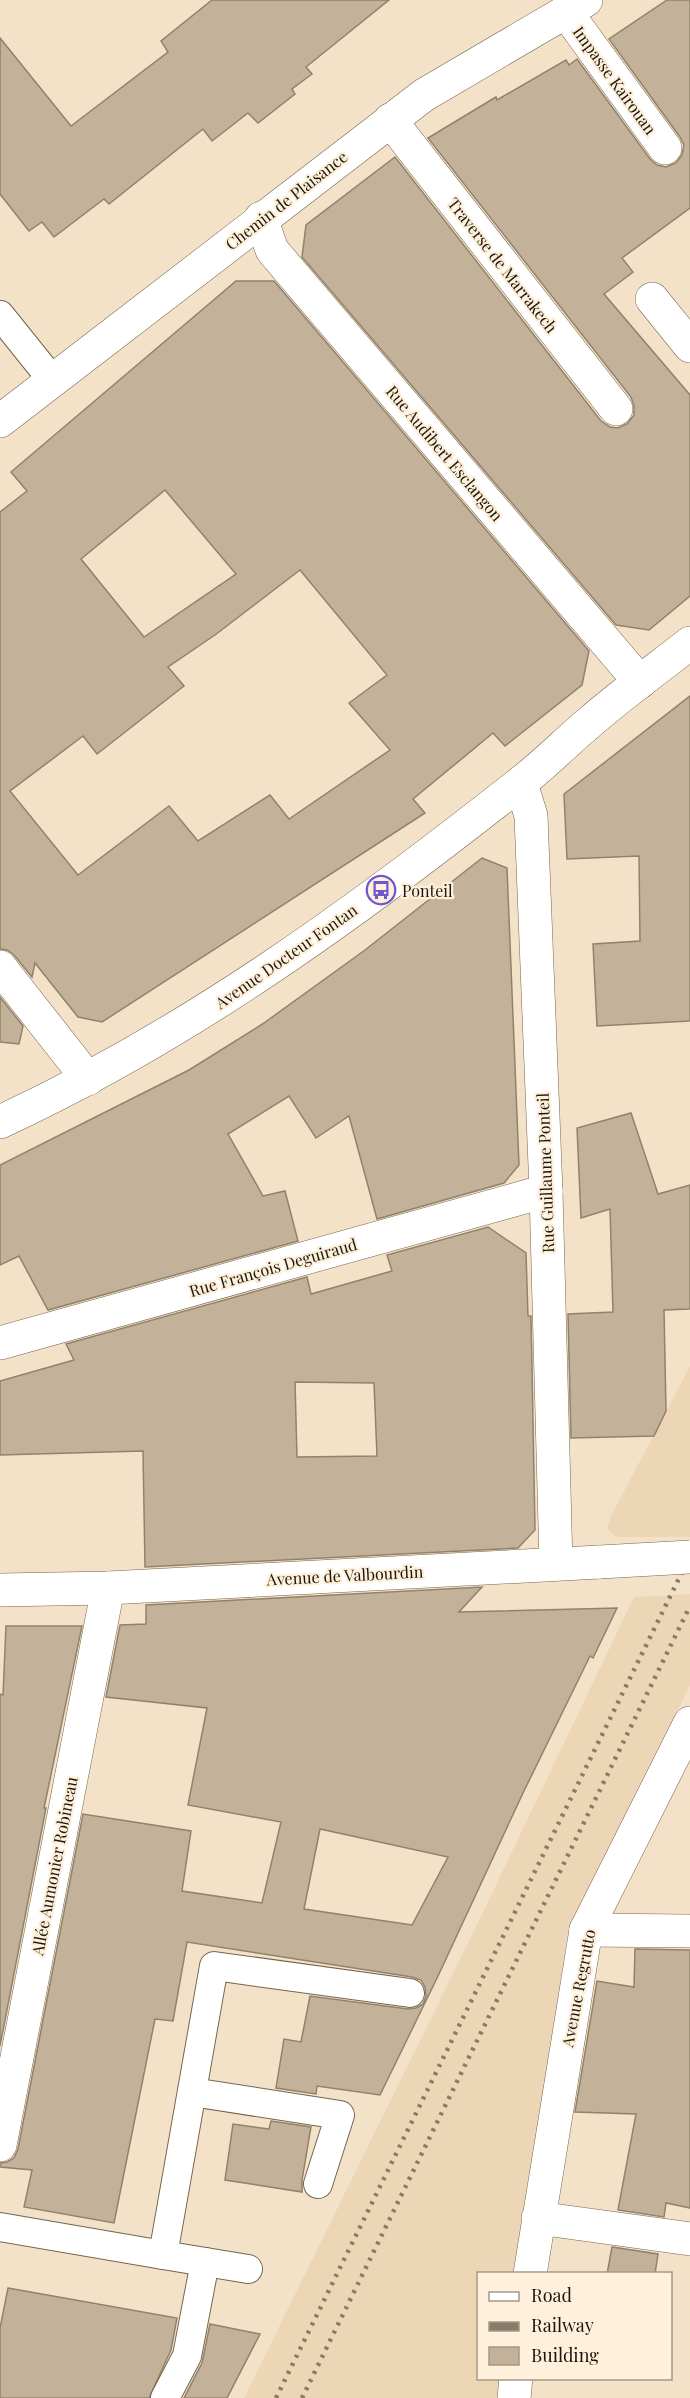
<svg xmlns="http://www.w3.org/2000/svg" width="690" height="2398" font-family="'Playfair Display',serif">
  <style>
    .built { fill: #ecd6b6 }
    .building { fill: #c3b299; stroke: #92826a; stroke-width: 1.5; fill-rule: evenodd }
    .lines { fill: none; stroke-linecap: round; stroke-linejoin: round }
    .lane-casing { stroke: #75654e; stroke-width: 30 }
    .street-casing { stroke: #75654e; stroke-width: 34 }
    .secondary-casing { stroke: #75654e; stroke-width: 34 }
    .lane { stroke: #fff; stroke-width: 28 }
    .street { stroke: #fff; stroke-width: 33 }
    .secondary { stroke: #fff; stroke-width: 33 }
    .rail { stroke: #877c6a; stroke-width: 4.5; stroke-dasharray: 3 6; stroke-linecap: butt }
    .secondary-bridge-casing { stroke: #75654e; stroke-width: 34; stroke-linecap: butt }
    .secondary-bridge { stroke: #fff; stroke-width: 33 }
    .labels { text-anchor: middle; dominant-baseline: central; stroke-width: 4.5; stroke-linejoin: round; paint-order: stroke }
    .street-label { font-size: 16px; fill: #1c160d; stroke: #fef0db }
    .poi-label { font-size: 16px; fill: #1c160d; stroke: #fef0db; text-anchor: start }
  </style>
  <rect width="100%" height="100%" fill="#f4e2c8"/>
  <!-- built -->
  <g class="built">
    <polygon points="690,1366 690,1537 616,1537 607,1529 611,1516"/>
    <polygon points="690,1594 690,1685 567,1937 515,2273 478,2274 478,2378 499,2379 497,2390 500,2398 244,2398 471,1937 634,1597"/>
  </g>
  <!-- building -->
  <g class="building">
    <polygon points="212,0 389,0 306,67 312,74 292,89 295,94 258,123 248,113 212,141 203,129 109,204 104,199 54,237 42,222 29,231 0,194 0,38 71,126 168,52 161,41"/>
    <polygon points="667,0 690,0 690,208 622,258 633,272 604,294 690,395 690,596 649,630 616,625 302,257 306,225 395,157 601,421 610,427 618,428 627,424 634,415 634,406 631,397 428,138 496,97 497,100 566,60 569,65 577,59 650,159 657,165 666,167 676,163 682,155 684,145 680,137 609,39"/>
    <path d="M 236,281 L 274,281 L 589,651 L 582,685 L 505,746 L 493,733 L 413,799 L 425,813 L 102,1022 L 78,1017 L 35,963 L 32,977 L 14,955 L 7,950 L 0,949 L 0,512 L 27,491 L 11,472 ZM 165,490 L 236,574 L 144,637 L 81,559 ZM 300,570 L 387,675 L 349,703 L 390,750 L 289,819 L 270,795 L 198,841 L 169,806 L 78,875 L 10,791 L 83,736 L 97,754 L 184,686 L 168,667 L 215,635 Z"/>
    <polygon points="690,696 690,1021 597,1026 593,944 640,941 639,856 567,859 564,794"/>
    <polygon points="482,858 507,868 519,1165 504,1183 377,1219 349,1116 316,1138 289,1096 228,1134 263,1196 285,1191 298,1241 48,1310 19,1256 0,1265 0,1165 189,1070 264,1023 365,950"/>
    <polygon points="0,997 23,1026 19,1044 0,1042"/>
    <polygon points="631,1113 658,1194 690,1185 690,1309 664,1310 666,1411 654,1436 571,1438 568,1314 613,1312 610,1209 581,1218 577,1128"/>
    <path d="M 488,1227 L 526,1253 L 528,1316 L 531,1316 L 535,1530 L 518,1548 L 145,1567 L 143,1451 L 0,1455 L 0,1381 L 74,1360 L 66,1344 L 307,1277 L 311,1294 L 392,1271 L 387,1255 ZM 295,1382 L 374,1383 L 377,1456 L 297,1457 Z"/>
    <path d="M 482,1587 L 459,1612 L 617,1608 L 593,1658 L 590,1656 L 523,1793 L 439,1974 L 380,2095 L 317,2086 L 316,2094 L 276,2088 L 284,2039 L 301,2042 L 310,1996 L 408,2009 L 416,2008 L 423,2004 L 426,1996 L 425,1987 L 421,1980 L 412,1977 L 187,1942 L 173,2021 L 155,2019 L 114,2223 L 24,2207 L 32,2170 L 0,2167 L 0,2163 L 7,2162 L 14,2158 L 18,2149 L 83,1814 L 191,1831 L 182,1891 L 262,1903 L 281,1822 L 188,1805 L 207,1708 L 106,1697 L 120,1625 L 146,1624 L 146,1605 ZM 320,1829 L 448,1857 L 412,1925 L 304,1909 Z"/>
    <polygon points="6,1626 82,1626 44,1808 46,1808 0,2046 0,1694 3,1695"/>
    <polygon points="635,1949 690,1950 690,2208 666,2203 664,2217 618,2210 636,2114 575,2112 597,1981 634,1987"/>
    <polygon points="271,2121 311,2127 302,2180 302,2192 225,2180 233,2124 269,2129"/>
    <polygon points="612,2247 658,2254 655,2274 607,2274"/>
    <polygon points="8,2288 177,2318 171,2350 149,2398 0,2398 0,2328"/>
    <polygon points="210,2324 260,2334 227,2398 184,2398 202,2363"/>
  </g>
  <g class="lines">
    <!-- lane casing -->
    <g class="lane-casing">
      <g id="lane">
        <polyline points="0,315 53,381"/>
        <polyline points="192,2092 340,2115 318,2184"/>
        <polyline points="0,2227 163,2255 214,1966 410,1993"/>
        <polyline points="163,2255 248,2269"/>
        <polyline points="165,2398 187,2356 205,2262"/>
      </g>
    </g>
    <!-- street casing -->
    <g class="street-casing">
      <g id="street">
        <polyline points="566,12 665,148"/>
        <polyline points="390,120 616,409"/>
        <polyline points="261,218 272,250 640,682"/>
        <polyline points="652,299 690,346"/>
        <polyline points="0,421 424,95 586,0"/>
        <polyline points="521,783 531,816 546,1191 556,1564"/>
        <polyline points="0,967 88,1079"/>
        <polyline points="0,1343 546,1191"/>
        <polyline points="586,1930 690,1931"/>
        <polyline points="0,2145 108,1588"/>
        <polyline points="538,2218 690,2239"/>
        <polyline points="530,2274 586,1930 690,1723"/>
        <polyline points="514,2398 516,2378"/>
      </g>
    </g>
    <!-- secondary casing -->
    <g class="secondary-casing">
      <g id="secondary">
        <path d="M 0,1122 C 188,1035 357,912 519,784 C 544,765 566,742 590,722 C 622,694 657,669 690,643"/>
        <polyline points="0,1590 108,1588 600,1562"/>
      </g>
    </g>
    <!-- lane -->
    <use href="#lane" class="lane"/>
    <!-- street -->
    <use href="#street" class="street"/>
    <!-- secondary -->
    <use href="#secondary" class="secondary"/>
    <!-- rail -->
    <g class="rail">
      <polyline points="276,2398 690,1556"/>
      <polyline points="302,2398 690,1606"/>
    </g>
    <!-- secondary-bridge casing -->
    <g class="secondary-bridge-casing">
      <polyline id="secondary-bridge" points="600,1562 690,1557"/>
    </g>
    <!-- secondary-bridge -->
    <use href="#secondary-bridge" class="secondary-bridge"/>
  </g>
  <!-- icons -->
  <defs>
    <g id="bus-ring" transform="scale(1.5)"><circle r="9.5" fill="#fef0db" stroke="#6f57d1" stroke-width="1.5"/><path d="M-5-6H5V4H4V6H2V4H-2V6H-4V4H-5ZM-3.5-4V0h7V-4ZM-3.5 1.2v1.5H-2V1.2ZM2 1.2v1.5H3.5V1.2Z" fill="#6f57d1"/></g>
  </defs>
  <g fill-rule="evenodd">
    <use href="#bus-ring" x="381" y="890"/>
  </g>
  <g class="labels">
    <!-- street labels -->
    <g class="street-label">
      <text transform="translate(615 80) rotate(54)">Impasse Kairouan</text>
      <text transform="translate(286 200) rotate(-38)">Chemin de Plaisance</text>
      <text transform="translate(503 265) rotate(52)">Traverse de Marrakech</text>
      <text transform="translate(445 453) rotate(50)">Rue Audibert Esclangon</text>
      <text transform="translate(286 956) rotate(-35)">Avenue Docteur Fontan</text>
      <text transform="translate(545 1173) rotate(-92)">Rue Guillaume Ponteil</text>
      <text transform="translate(273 1267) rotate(-16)">Rue François Deguiraud</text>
      <text transform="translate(345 1575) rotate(-3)">Avenue de Valbourdin</text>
      <text transform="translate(54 1866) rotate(-79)">Allée Aumonier Robineau</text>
      <text transform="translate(578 1988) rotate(-79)">Avenue Regrutto</text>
    </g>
    <!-- poi labels -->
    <g class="poi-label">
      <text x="402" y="890">Ponteil</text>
    </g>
  </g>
  <!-- legend -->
  <rect x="477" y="2272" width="195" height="108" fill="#fef0db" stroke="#a49989" stroke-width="1.5"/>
  <rect x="489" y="2292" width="30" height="9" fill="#ffffff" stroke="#a49989" stroke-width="1.5"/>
  <text x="531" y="2302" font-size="18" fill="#1c160d">Road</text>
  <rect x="489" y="2322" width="30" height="9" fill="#877c6a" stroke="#a49989" stroke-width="1.5"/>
  <text x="531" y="2332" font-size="18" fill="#1c160d">Railway</text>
  <rect x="489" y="2347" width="30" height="18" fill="#c3b299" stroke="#a49989" stroke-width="1.5"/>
  <text x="531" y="2362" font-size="18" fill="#1c160d">Building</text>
</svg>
